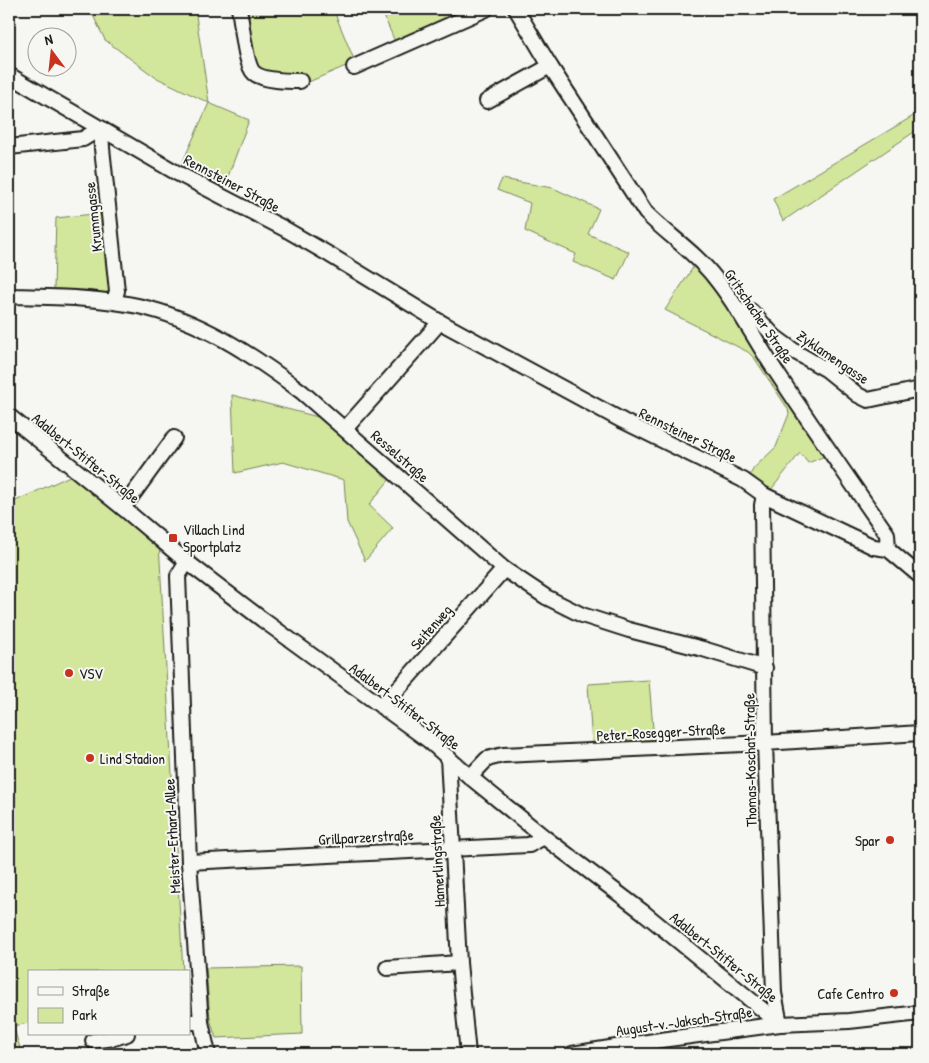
<svg xmlns="http://www.w3.org/2000/svg" width="929" height="1063" font-family="'Patrick Hand',sans-serif">
  <style>
    .green { fill: #d2e79c; stroke: #77825c }
    .lines { fill: none; stroke-linecap: round; stroke-linejoin: round }
    .minor-casing { stroke: #1c1c1c; stroke-width: 18 }
    .minor { stroke: #f6f6f2; stroke-width: 14 }
    .poi-dot { fill: #c8321e; stroke: #f6f6f2; stroke-width: 2 }
    .labels { text-anchor: middle; dominant-baseline: central; stroke-width: 4; stroke-linejoin: round; paint-order: stroke }
    .street-label { font-size: 15px; fill: #1c1c1c; stroke: #f6f6f2 }
    .poi-label { font-size: 15px; fill: #1c1c1c; stroke: #f6f6f2; text-anchor: start }
  </style>
  <rect width="100%" height="100%" fill="#f6f6f2"/>
  <filter id="ink" filterUnits="userSpaceOnUse"><feTurbulence type="fractalNoise" baseFrequency=".02" numOctaves="2"/><feDisplacementMap in="SourceGraphic" scale="10" xChannelSelector="R" yChannelSelector="G"/><feConvolveMatrix kernelMatrix="1 2 1 2 8 2 1 2 1" color-interpolation-filters="sRGB"/></filter>
  <g filter="url(#ink)">
    <!-- green -->
    <g class="green">
      <polygon points="90,9 195,9 209,103 249,120 223,190 180,168 209,103 155,77 105,40"/>
      <polygon points="244,9 333,9 355,62 304,84 288,77 259,70 255,65"/>
      <polygon points="381,9 475,9 396,44"/>
      <polygon points="920,112 920,128 783,221 773,199"/>
      <polygon points="502,179 553,188 599,209 588,234 629,252 616,280 573,262 576,254 525,231 530,203 497,190"/>
      <polygon points="103,213 110,289 107,294 86,290 54,289 56,218"/>
      <polygon points="694,266 712,280 825,456 808,463 800,453 770,491 748,478 754,468 776,447 789,414 788,409 755,359 748,352 665,310"/>
      <polygon points="232,395 322,418 390,479 369,505 393,528 365,561 347,522 344,480 283,462 235,473"/>
      <polygon points="72,475 159,543 183,972 29,972 29,1023 13,1026 22,1054 9,1054 9,504"/>
      <polygon points="649,680 654,741 592,745 588,684"/>
      <polygon points="301,966 302,1034 216,1038 210,1019 206,968"/>
    </g>
    <g class="lines">
      <!-- minor casing -->
      <g class="minor-casing">
        <g id="minor">
          <path d="M 239,9 C 242,22 245,65 254,73 C 264,81 288,81 300,81"/>
          <path d="M 516,9 L 550,66 L 646,213 C 668,235 697,254 715,278 C 737,305 753,336 771,364 C 809,422 848,478 887,534 L 888,549"/>
          <polyline points="354,67 486,9"/>
          <polyline points="9,75 177,173 285,229 330,255 440,322 623,421 743,480 764,495 874,547 888,549 920,576"/>
          <polyline points="487,101 550,66"/>
          <polyline points="9,147 83,139 101,128 102,148 117,291 114,301"/>
          <path d="M 9,296 C 52,297 95,297 138,306 C 199,319 253,355 302,392 L 504,569 L 546,597 L 582,615 L 629,630 L 703,649 L 765,668"/>
          <polyline points="739,312 751,311 775,337 797,353 827,370 858,395 868,400 920,389"/>
          <polyline points="9,416 123,508 187,562 263,620 428,740 470,777 544,837 643,912 780,1024"/>
          <polyline points="345,429 440,322"/>
          <polyline points="764,495 762,505 765,743 774,993 780,1024"/>
          <polyline points="123,508 174,438"/>
          <polyline points="187,562 178,576 189,862 201,1022 208,1054"/>
          <polyline points="382,707 504,569"/>
          <polyline points="448,757 459,963 468,1054"/>
          <polyline points="470,777 487,759 503,755 765,743 920,733"/>
          <polyline points="189,862 529,845 544,837"/>
          <polyline points="387,968 459,963"/>
          <polyline points="189,1022 201,1022"/>
          <polyline points="93,1041 114,1038 127,1034"/>
          <polyline points="572,1054 661,1040 780,1024 849,1021 920,1013"/>
        </g>
      </g>
      <!-- minor -->
      <use href="#minor" class="minor"/>
    </g>
  </g>
  <!-- markers -->
  <g class="poi-dot">
    <rect x="168" y="533" width="10" height="10" rx="2.5"/>
    <circle cx="69" cy="673" r="5"/>
    <circle cx="90" cy="758" r="5"/>
    <circle cx="890" cy="840" r="5"/>
    <circle cx="894" cy="993" r="5"/>
  </g>
  <g class="labels">
    <!-- street labels -->
    <g class="street-label">
      <text transform="translate(232 183) rotate(28)">Rennsteiner Straße</text>
      <text transform="translate(93 217) rotate(-96)">Krummgasse</text>
      <text transform="translate(759 316) rotate(56)">Gritschacher Straße</text>
      <text transform="translate(833 357) rotate(34)">Zyklamengasse</text>
      <text transform="translate(688 435) rotate(26)">Rennsteiner Straße</text>
      <text transform="translate(400 456) rotate(41)">Resselstraße</text>
      <text transform="translate(86 458) rotate(39)">Adalbert-Stifter-Straße</text>
      <text transform="translate(431 627) rotate(-49)">Seitenweg</text>
      <text transform="translate(405 706) rotate(37)">Adalbert-Stifter-Straße</text>
      <text transform="translate(661 732) rotate(-3)">Peter-Rosegger-Straße</text>
      <text transform="translate(750 760) rotate(-91)">Thomas-Koschat-Straße</text>
      <text transform="translate(172 836) rotate(-93)">Meister-Erhard-Allee</text>
      <text transform="translate(366 837) rotate(-3)">Grillparzerstraße</text>
      <text transform="translate(437 861) rotate(-93)">Hamerlingstraße</text>
      <text transform="translate(724 957) rotate(39)">Adalbert-Stifter-Straße</text>
      <text transform="translate(684 1021) rotate(-8)">August-v.-Jaksch-Straße</text>
    </g>
    <!-- poi labels -->
    <g class="poi-label">
      <text x="183" y="529">Villach Lind<tspan x="183" dy="17">Sportplatz</tspan></text>
      <text x="79" y="673">VSV</text>
      <text x="100" y="758">Lind Stadion</text>
      <text x="880" y="840" text-anchor="end">Spar</text>
      <text x="884" y="993" text-anchor="end">Cafe Centro</text>
    </g>
  </g>
  <!-- margin -->
  <rect width="929" height="1063" fill="none" stroke="#f6f6f2" stroke-width="30"/>
  <rect x="15" y="15" width="899" height="1033" fill="none" stroke="#1c1c1c" stroke-width="2" filter="url(#ink)"/>
  <!-- legend -->
  <rect x="28" y="970" width="162" height="65" fill="#f6f6f2" stroke="#9f9f9c"/>
  <rect x="38" y="987" width="25" height="8" fill="#f6f6f2" stroke="#9f9f9c"/>
  <text x="72" y="996" font-size="15" fill="#1c1c1c">Straße</text>
  <rect x="38" y="1008" width="25" height="15" fill="#d2e79c" stroke="#9f9f9c"/>
  <text x="72" y="1020" font-size="15" fill="#1c1c1c">Park</text>
  <!-- north arrow -->
  <g transform="translate(52 52) rotate(345)"><circle r="24" fill="#f6f6f2" stroke="#9f9f9c"/>
  <path d="M0-4L9 19L0 12L-9 19Z" fill="#c8321e"/>
  <text y="-8" font-size="14" font-weight="bold" text-anchor="middle" fill="#1c1c1c">N</text>
  </g>
</svg>
